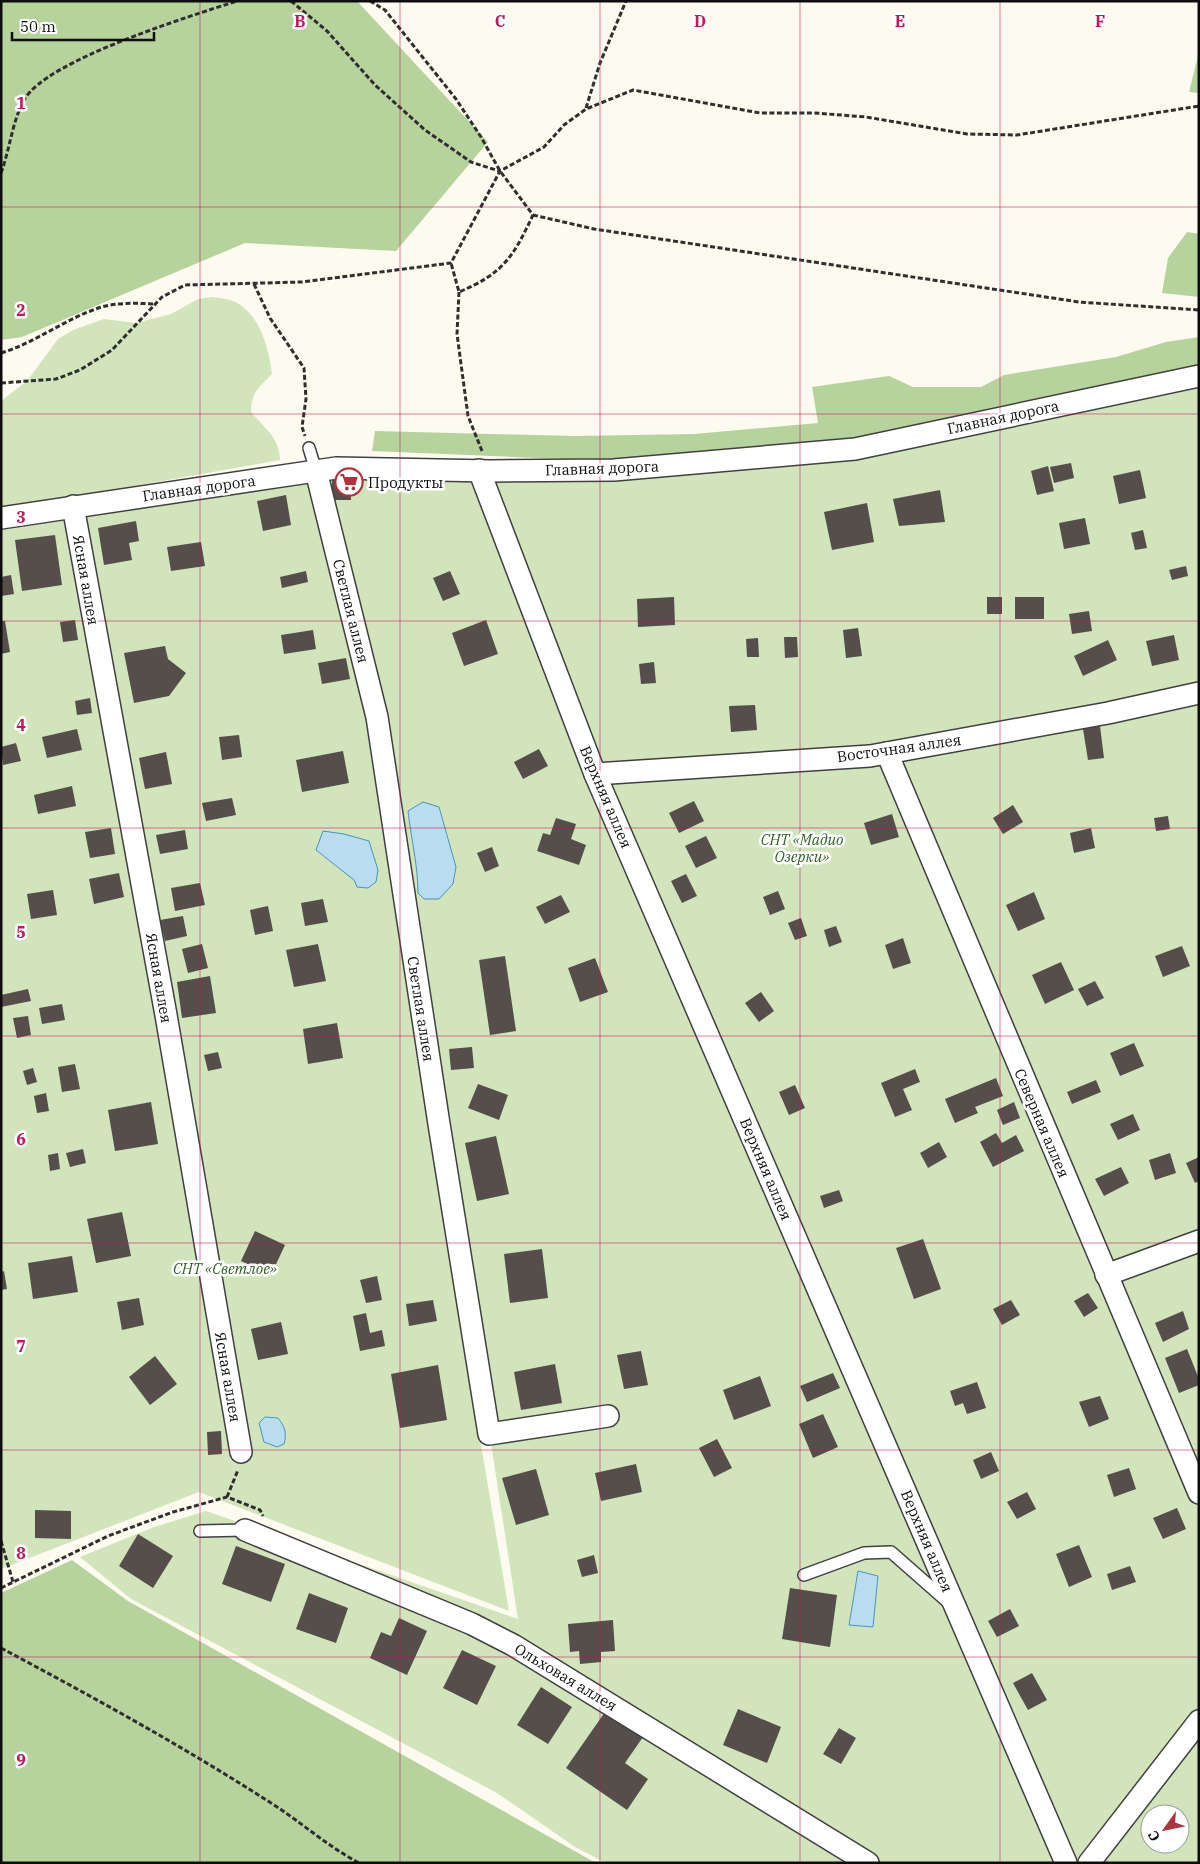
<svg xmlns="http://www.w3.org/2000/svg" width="1200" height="1864" font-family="'IBM Plex Serif',serif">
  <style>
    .green { fill: #d2e4bc; fill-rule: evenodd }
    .forest { fill: #b7d39d }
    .water { fill: #b9ddef; stroke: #4893bf }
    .building { fill: #554e4b }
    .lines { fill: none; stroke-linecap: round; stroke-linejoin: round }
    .service-casing { stroke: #404040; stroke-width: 14 }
    .minor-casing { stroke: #404040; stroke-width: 24 }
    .path { stroke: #2f2f2f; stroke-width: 3; stroke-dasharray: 5 2.5; stroke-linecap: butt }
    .service { stroke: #fff; stroke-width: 11 }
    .minor { stroke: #fff; stroke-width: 21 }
    .grid { fill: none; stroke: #c2185b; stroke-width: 1; stroke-opacity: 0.55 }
    .labels { text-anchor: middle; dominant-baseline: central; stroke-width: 5; stroke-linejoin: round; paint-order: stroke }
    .street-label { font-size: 15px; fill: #0d0d0d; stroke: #fff }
    .poi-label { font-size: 15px; fill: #0d0d0d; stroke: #fff; text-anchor: start }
    .park-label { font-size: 15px; font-style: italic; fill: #325e25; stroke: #fff }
    .grid-label { font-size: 16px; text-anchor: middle; font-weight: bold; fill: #c2185b; stroke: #fff; stroke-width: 5; stroke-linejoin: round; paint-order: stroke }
  </style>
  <rect width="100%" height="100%" fill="#fdfaef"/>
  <!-- green -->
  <g class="green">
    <path d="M 212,297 C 220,298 231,299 239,304 C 261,318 269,350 272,374 C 259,387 251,393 251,412 C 264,428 280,438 280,460 L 1,510 L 1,401 L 27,381 L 58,339 L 73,330 L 104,319 L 136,323 L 171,314 L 198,299 Z"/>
    <path d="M 1199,371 L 1199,1863 L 606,1863 L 575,1847 L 497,1793 L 131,1599 L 80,1557 L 154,1527 L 206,1511 L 518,1619 L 382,734 L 427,1123 L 509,1611 L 199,1492 L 1,1569 L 1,528 L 336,468 L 668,462 ZM 1150,1814 L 1180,1814 L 1180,1844 L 1150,1844 Z"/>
  </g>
  <!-- forest -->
  <g class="forest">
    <polygon points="1,1 357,1 488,142 396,251 245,243 22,337 1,340"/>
    <polygon points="1199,52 1199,93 1189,92"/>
    <polygon points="1187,232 1199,234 1199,297 1162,293 1168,258"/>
    <polygon points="1199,337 1199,367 1163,372 940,424 853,440 611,461 372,451 375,431 574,436 694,434 818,423 812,387 889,376 913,387 981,387 1004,375 1116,357 1166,342"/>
    <polygon points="72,1560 128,1601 596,1863 1,1863 1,1593"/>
  </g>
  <!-- water -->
  <g class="water">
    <path d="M 423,802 L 439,807 L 456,867 L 453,884 L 439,899 L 424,899 L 418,893 C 418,866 411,838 408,811 Z"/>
    <polygon points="323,831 344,834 369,841 378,870 376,882 368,888 357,887 354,880 316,850"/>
    <path d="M 265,1417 L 278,1418 C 285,1427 287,1433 284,1444 L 277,1447 L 264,1442 L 259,1423 Z"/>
    <polygon points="858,1571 878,1576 873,1627 849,1625"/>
  </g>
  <!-- building -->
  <g class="building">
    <polygon points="1071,463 1074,478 1054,483 1050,467"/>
    <polygon points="1048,466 1054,491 1037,495 1031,471"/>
    <polygon points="1140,470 1146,498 1119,504 1113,476"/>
    <polygon points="332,474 350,474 351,500 332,500"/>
    <polygon points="940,490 945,522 899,526 893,499"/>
    <polygon points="286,495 291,525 263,531 257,501"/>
    <polygon points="867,503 874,542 832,550 824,512"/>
    <polygon points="1085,518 1090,544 1064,549 1059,523"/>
    <polygon points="136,521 139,541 129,543 132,560 104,565 98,528"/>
    <polygon points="1143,530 1147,548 1135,550 1131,533"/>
    <polygon points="55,535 62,585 22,591 15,540"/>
    <polygon points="201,542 205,566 171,571 167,547"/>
    <polygon points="1186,566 1188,576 1172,580 1169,570"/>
    <polygon points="306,571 308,582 282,588 280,577"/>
    <polygon points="450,571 460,594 443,601 433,578"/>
    <polygon points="11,575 14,594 1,596 1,577"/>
    <polygon points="674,597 675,625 638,627 637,599"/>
    <rect x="987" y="597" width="15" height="17"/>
    <rect x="1015" y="597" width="29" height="22"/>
    <polygon points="1089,611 1092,631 1072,634 1069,614"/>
    <polygon points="75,620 78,640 63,642 60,622"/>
    <polygon points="486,620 498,654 464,666 452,633"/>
    <polygon points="1,621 5,621 10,652 1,654"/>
    <polygon points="858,628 862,656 846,658 843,630"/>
    <polygon points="313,630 316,649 284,654 281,635"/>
    <polygon points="1174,635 1179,660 1152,666 1146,641"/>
    <polygon points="784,637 797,637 798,657 785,658"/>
    <polygon points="758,638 759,657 747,657 746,639"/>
    <polygon points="1108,640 1117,660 1083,676 1074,656"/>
    <polygon points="165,646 168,659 186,673 169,696 134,703 124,653"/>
    <polygon points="346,658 350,679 322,684 318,663"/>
    <polygon points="654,662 656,683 641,684 639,664"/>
    <polygon points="90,698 92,713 77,715 75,701"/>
    <polygon points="755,705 757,730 731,732 729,706"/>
    <polygon points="1100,726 1104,758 1088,760 1083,729"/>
    <polygon points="77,729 82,750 47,758 42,737"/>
    <polygon points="239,735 242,757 222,760 219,737"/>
    <polygon points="16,743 21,761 3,765 1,747"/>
    <polygon points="539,749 548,766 523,779 514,762"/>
    <polygon points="343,751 349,783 302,792 296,760"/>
    <polygon points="166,752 172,784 145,789 139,758"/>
    <polygon points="72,786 76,806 38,814 34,795"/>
    <polygon points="232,798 236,815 206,821 202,803"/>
    <polygon points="694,801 704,821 679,833 669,813"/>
    <polygon points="1013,805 1023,822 1003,834 993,818"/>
    <polygon points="892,814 899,837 871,845 864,823"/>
    <polygon points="1168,816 1170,829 1156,831 1154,818"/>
    <polygon points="556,818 576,824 571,839 586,845 579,865 537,851 543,833 550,835"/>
    <polygon points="111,828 115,854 90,858 85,832"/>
    <polygon points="1091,828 1095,848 1074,853 1070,833"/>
    <polygon points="185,830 188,849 160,854 156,835"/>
    <polygon points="706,836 717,858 696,868 685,846"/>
    <polygon points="492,847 499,866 485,872 477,853"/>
    <polygon points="119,873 124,897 94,904 89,879"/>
    <polygon points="686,874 697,896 682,903 671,881"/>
    <polygon points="200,883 205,905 175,911 171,888"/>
    <polygon points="53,890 57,915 31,919 27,894"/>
    <polygon points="778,891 785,909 770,915 763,897"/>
    <polygon points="1034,892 1045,919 1018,931 1006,905"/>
    <polygon points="561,895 570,912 545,924 536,907"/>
    <polygon points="323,899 328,922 305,926 301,903"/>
    <polygon points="268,906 273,931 255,935 250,910"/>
    <polygon points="183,916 187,936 165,941 160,920"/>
    <polygon points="801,918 807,936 795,940 788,923"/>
    <polygon points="836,926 842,942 829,947 824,930"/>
    <polygon points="903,938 911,963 893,969 885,945"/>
    <polygon points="202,944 208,968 188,973 182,949"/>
    <polygon points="318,944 326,981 294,987 286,950"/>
    <polygon points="1182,946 1190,966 1163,977 1155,956"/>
    <polygon points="505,956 516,1031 490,1035 479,960"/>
    <polygon points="595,958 608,992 580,1002 568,968"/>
    <polygon points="1061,962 1074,990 1045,1004 1032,975"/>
    <polygon points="210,976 216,1013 182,1018 177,982"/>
    <polygon points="1095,981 1104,998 1087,1006 1078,989"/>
    <polygon points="28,989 31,1001 1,1007 1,995"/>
    <polygon points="761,992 774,1011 759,1022 745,1003"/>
    <polygon points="62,1004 65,1020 42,1024 39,1008"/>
    <polygon points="28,1016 31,1035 17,1038 13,1018"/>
    <polygon points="337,1023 343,1058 308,1064 303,1029"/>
    <polygon points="1134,1043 1144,1066 1120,1076 1110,1053"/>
    <polygon points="472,1047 474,1068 451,1070 449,1049"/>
    <polygon points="218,1052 222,1068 208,1071 204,1055"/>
    <polygon points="75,1064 80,1089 62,1092 58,1067"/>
    <polygon points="33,1068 37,1082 27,1085 23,1071"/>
    <polygon points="915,1069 920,1082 903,1089 912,1110 895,1117 881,1083"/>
    <polygon points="996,1078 1003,1096 975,1107 978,1113 955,1123 945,1099"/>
    <polygon points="1096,1080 1101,1092 1072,1104 1067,1092"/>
    <polygon points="478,1084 508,1095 499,1120 468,1108"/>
    <polygon points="795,1085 805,1108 789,1115 779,1092"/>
    <polygon points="46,1093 49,1111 37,1113 34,1096"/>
    <polygon points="151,1102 158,1144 115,1151 108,1110"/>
    <polygon points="1014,1102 1020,1118 1003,1125 997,1110"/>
    <polygon points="1133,1114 1140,1130 1118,1140 1110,1124"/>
    <polygon points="996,1133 1002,1143 1016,1135 1024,1151 993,1167 980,1142"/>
    <polygon points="496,1136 509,1194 477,1201 465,1143"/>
    <polygon points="939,1142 947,1157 928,1168 920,1153"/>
    <polygon points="83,1149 86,1163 70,1167 66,1153"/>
    <polygon points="58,1153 60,1169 50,1171 48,1155"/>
    <polygon points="1170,1153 1176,1173 1155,1180 1149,1160"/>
    <polygon points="1199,1157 1199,1181 1195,1183 1186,1163"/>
    <polygon points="1121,1167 1129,1183 1104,1196 1095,1179"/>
    <polygon points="839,1190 843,1201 824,1208 820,1196"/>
    <polygon points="122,1212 131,1256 96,1263 87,1219"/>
    <polygon points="255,1231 285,1245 271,1275 241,1261"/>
    <polygon points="923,1239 941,1289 914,1299 896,1248"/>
    <polygon points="542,1249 548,1298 510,1303 504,1254"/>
    <polygon points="72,1256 78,1292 33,1299 28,1263"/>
    <polygon points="4,1271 7,1289 1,1290 1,1272"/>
    <polygon points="377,1276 382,1300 366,1303 360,1280"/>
    <polygon points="1088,1293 1098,1308 1084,1317 1074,1301"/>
    <polygon points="139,1298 144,1325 122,1330 117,1302"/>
    <polygon points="433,1300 437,1321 409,1326 406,1304"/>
    <polygon points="1011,1300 1020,1315 1002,1325 993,1309"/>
    <polygon points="1183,1311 1189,1329 1163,1342 1155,1323"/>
    <polygon points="366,1313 370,1333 382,1330 385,1346 360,1351 353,1316"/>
    <polygon points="281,1322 288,1354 258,1360 251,1329"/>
    <polygon points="1187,1349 1199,1379 1199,1385 1179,1393 1165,1358"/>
    <polygon points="641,1351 648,1385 624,1389 617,1355"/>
    <polygon points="155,1356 177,1384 150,1405 129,1377"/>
    <polygon points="555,1364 562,1403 521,1410 514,1372"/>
    <polygon points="438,1365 447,1420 400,1428 391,1374"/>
    <polygon points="833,1373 840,1388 807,1402 800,1386"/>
    <polygon points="760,1376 771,1406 734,1420 723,1390"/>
    <polygon points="977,1382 986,1408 967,1414 963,1403 955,1406 950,1391"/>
    <polygon points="1100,1396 1109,1419 1089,1427 1079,1402"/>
    <polygon points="823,1414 838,1447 813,1458 799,1424"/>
    <polygon points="221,1431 222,1454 208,1455 207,1432"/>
    <polygon points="717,1439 732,1468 714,1477 699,1448"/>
    <polygon points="991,1452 999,1471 981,1479 973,1460"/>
    <polygon points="636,1464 642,1492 601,1501 595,1473"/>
    <polygon points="1129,1468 1136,1489 1114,1497 1107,1475"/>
    <polygon points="536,1469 549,1515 516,1525 502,1478"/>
    <polygon points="1027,1492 1036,1509 1017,1519 1007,1502"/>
    <polygon points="1177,1508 1186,1529 1163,1539 1153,1518"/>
    <polygon points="35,1510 71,1511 71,1539 35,1538"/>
    <polygon points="138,1534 173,1556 153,1588 119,1566"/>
    <polygon points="1079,1545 1092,1577 1069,1587 1056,1554"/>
    <polygon points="236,1546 285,1564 271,1602 222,1584"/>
    <polygon points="594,1555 598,1573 582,1577 577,1560"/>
    <polygon points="1130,1566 1136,1582 1112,1590 1107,1574"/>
    <polygon points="790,1588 837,1595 830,1647 782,1639"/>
    <polygon points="309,1593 348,1608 336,1643 296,1629"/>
    <polygon points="1010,1609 1019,1626 997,1637 988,1621"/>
    <polygon points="399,1618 427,1631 407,1675 370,1658 381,1632 391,1636"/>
    <polygon points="613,1620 615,1651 601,1652 601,1662 580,1664 579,1651 570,1652 568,1624"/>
    <polygon points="462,1650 496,1666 477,1705 443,1688"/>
    <polygon points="1032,1673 1047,1700 1028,1710 1013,1683"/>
    <polygon points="541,1687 572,1707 548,1744 517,1725"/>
    <polygon points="738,1709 781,1727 767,1763 723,1745"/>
    <polygon points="605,1712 643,1737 625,1763 648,1779 627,1810 566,1768"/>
    <polygon points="839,1728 856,1738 841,1764 823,1754"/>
  </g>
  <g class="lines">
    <!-- service casing -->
    <g class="service-casing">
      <g id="service">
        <polyline points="309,448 316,471"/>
        <polyline points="200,1531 245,1530"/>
        <polyline points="804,1575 864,1553 891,1552 949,1603"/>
      </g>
    </g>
    <!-- minor casing -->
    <g class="minor-casing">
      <g id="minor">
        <polyline points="479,470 595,774 1066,1863"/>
        <polyline points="316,471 377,717 439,1124 489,1434 608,1416"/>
        <polyline points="73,506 166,1015 241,1452"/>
        <polyline points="1,518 336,468 490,471 614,470 855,449 1199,376"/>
        <polyline points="887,753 1199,1493"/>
        <polyline points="595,774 870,756 1108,713 1199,693"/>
        <polyline points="1106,1275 1199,1241"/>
        <polyline points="245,1530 472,1624 513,1645 868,1863"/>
        <polyline points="1089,1863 1199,1721"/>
      </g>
    </g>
    <!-- path -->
    <g class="path">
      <polyline points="291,1 327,31 375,85 425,130 471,162 499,171"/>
      <path d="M 370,1 L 385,10 L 456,99 L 481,137 L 500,171 L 533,215 C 513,257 504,273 459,292 L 451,263"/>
      <polyline points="586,108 600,63 626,1"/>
      <path d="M 1,173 C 10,149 12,122 24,100 C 46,60 191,16 237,1"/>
      <polyline points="533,215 594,229 1079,302 1199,310"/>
      <polyline points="254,284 270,318 304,368 306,399 302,427 305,436"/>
      <polyline points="459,292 457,334 468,416 482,451"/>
      <path d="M 1,353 C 34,343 61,322 93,310 C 112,302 134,303 155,304"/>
      <polyline points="1,383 56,379 80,370 112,350 162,297 185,285 302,282 451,263 500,171 544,147 564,125 586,109 633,90 760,113 815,113 866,117 967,134 1017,135 1199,106"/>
      <polyline points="227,1497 238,1470"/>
      <polyline points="1,1541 13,1582"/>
      <polyline points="1,1588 108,1536 173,1512 227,1497 260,1510 263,1516"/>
      <path d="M 1,1648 C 93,1697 184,1747 271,1803 C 301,1822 327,1846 359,1863"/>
    </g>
    <!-- service -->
    <use href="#service" class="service"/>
    <!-- minor -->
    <use href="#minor" class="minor"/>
  </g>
  <!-- grid -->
  <path class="grid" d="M 200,1 L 200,1863M 400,1 L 400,1863M 600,1 L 600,1863M 800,1 L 800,1863M 1000,1 L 1000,1863M 1,207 L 1199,207M 1,414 L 1199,414M 1,621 L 1199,621M 1,828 L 1199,828M 1,1036 L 1199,1036M 1,1243 L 1199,1243M 1,1450 L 1199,1450M 1,1657 L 1199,1657"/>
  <!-- icons -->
  <defs>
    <g id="supermarket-ring" transform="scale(1.4375)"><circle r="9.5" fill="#fff" stroke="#af343e" stroke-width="1.5"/><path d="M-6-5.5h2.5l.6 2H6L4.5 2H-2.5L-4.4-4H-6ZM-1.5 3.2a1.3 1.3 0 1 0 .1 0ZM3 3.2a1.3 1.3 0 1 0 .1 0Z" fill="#af343e"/></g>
  </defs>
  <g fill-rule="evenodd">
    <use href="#supermarket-ring" x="349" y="482"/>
  </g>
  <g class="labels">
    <!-- street labels -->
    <g class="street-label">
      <text transform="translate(1003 417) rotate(-12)">Главная дорога</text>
      <text transform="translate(602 468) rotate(-2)">Главная дорога</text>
      <text transform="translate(199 488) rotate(-8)">Главная дорога</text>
      <text transform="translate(86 580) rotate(80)">Ясная аллея</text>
      <text transform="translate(351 611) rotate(76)">Светлая аллея</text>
      <text transform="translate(899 748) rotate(-8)">Восточная аллея</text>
      <text transform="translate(606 797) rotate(67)">Верхняя аллея</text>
      <text transform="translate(159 978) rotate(80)">Ясная аллея</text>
      <text transform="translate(421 1009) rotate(81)">Светлая аллея</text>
      <text transform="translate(1042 1123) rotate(67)">Северная аллея</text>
      <text transform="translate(766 1169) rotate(67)">Верхняя аллея</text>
      <text transform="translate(228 1377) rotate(80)">Ясная аллея</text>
      <text transform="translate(927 1541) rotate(67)">Верхняя аллея</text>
      <text transform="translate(566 1677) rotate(31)">Ольховая аллея</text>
    </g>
    <!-- poi labels -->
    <g class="poi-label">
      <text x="368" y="482">Продукты</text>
    </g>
    <!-- park labels -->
    <g class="park-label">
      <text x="802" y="839">СНТ «Мадио<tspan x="802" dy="17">Озерки»</tspan></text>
      <text x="225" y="1268">СНТ «Светлое»</text>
    </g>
  </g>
  <g class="grid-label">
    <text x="300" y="27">B</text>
    <text x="500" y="27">C</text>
    <text x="700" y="27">D</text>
    <text x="900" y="27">E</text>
    <text x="1100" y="27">F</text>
    <text x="21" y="109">1</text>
    <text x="21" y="316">2</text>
    <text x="21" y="523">3</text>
    <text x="21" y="731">4</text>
    <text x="21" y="938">5</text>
    <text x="21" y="1145">6</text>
    <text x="21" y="1352">7</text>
    <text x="21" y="1559">8</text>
    <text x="21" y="1766">9</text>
  </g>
  <!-- border -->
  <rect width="1200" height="1864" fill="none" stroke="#0d0d0d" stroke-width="5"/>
  <!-- north arrow -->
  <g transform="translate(1165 1829) rotate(237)"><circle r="24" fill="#ffffff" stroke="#9e9e9e"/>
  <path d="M0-4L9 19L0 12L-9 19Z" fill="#af343e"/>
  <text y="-8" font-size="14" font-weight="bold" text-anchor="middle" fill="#0d0d0d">С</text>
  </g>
  <!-- scale -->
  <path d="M12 32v8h142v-8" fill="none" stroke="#0d0d0d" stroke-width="2.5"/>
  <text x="20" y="32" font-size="15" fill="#0d0d0d" stroke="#ffffff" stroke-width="4" paint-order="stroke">50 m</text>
</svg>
